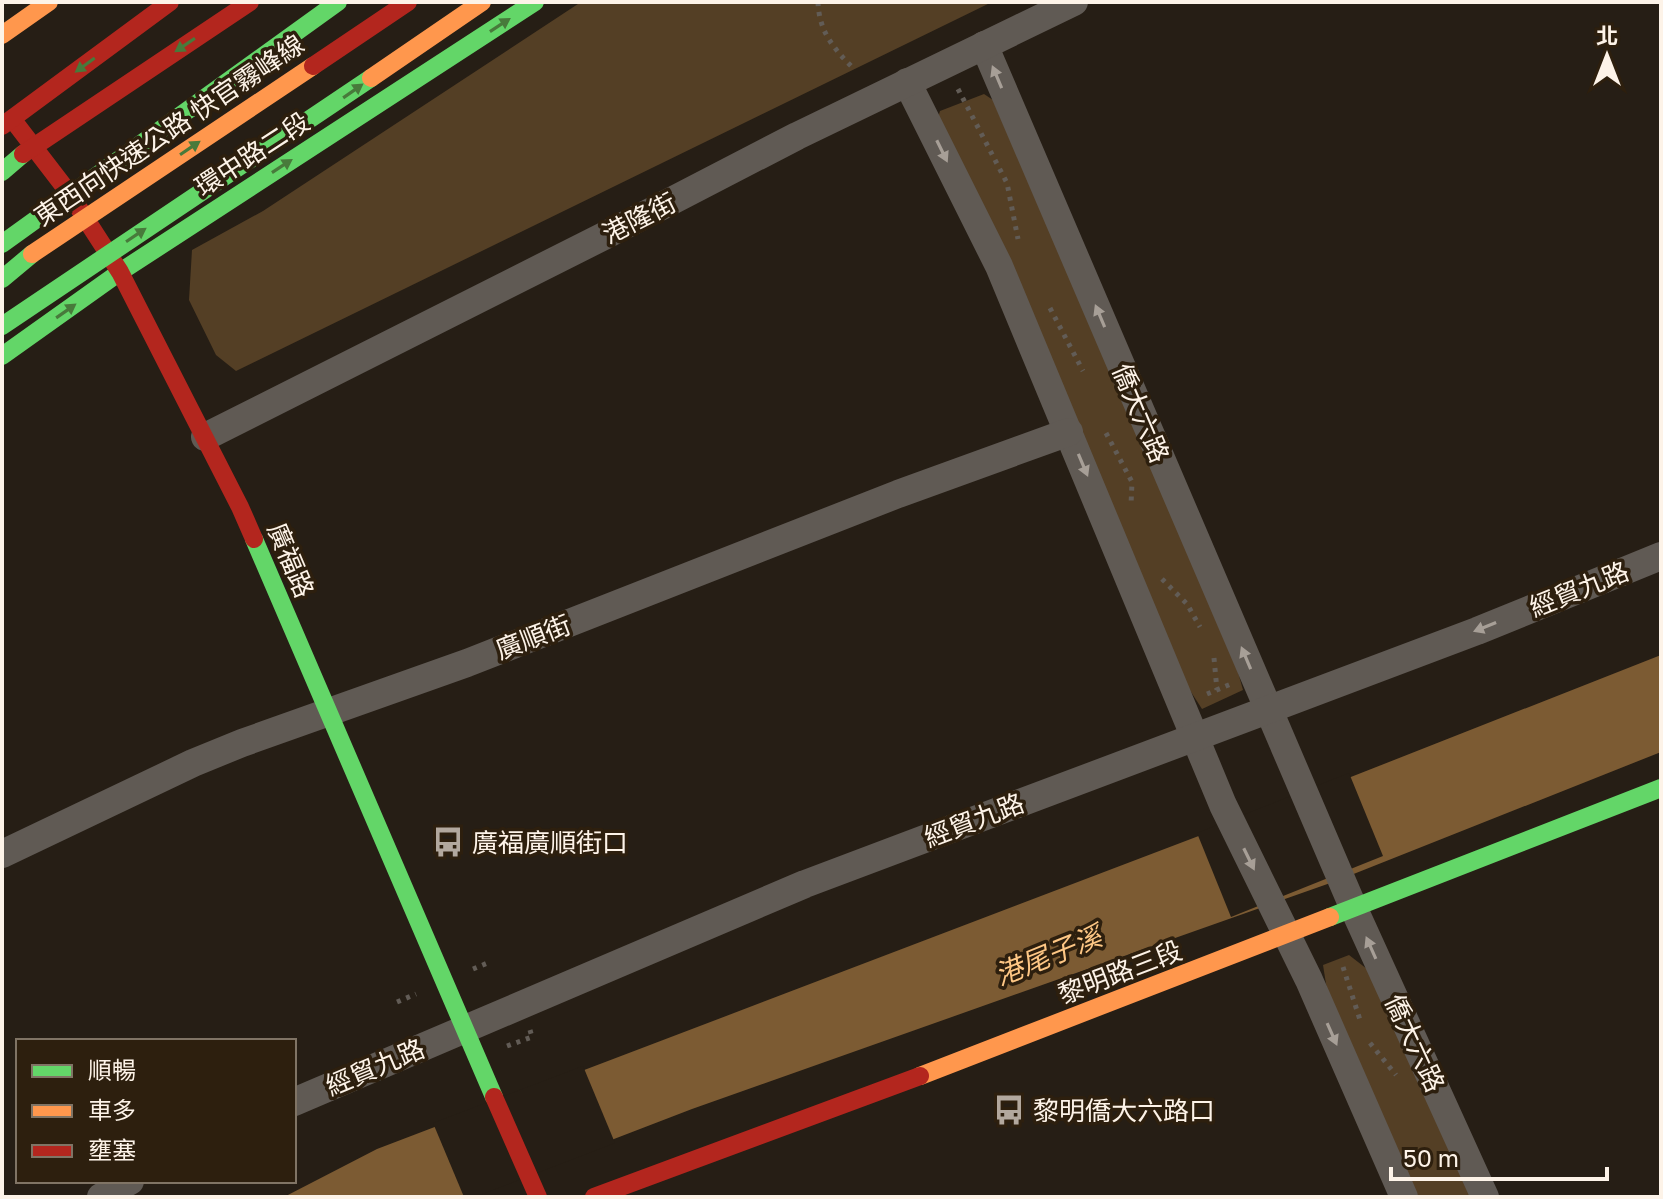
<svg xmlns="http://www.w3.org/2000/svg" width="1663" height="1199" font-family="'Golos Text','Noto Sans TC',sans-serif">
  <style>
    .green { fill: #543f25 }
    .water { fill: #7c5b33 }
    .pier { fill: #261e15 }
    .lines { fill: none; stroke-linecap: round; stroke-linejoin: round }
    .path { stroke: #625c56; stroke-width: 5; stroke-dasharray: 4 6; stroke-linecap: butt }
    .street { stroke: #605a54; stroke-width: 28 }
    .fast { stroke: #63d668; stroke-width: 18 }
    .slow { stroke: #ff974d; stroke-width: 18 }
    .jam { stroke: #b3261e; stroke-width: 18 }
    .fast-bridge { stroke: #63d668; stroke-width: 18 }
    .slow-bridge { stroke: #ff974d; stroke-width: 18 }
    .jam-bridge { stroke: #b3261e; stroke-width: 18 }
    .oneway { fill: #487a3b }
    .oneway2 { fill: #a79f97 }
    .labels { text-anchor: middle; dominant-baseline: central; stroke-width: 7; stroke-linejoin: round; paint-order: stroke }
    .street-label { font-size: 26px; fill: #fdf3e8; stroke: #2d1f0e }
    .poi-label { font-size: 26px; fill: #fdf3e8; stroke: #2d1f0e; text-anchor: start }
    .water-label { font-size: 28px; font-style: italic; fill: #fec785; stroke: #2d1f0e }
  </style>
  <rect width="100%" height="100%" fill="#261e15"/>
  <!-- green -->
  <g class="green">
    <polygon points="581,2 992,2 236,371 216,355 189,300 192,250 263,211"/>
    <polygon points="984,94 993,100 1234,658 1243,690 1202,709 1182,678 937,121 940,111"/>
    <polygon points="1349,955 1367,969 1472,1197 1418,1197 1327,990 1323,965"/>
  </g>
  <!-- water -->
  <polygon class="water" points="1661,655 1661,752 1336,881 692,1109 463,1197 284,1197 377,1149 1267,810"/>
  <!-- pier -->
  <g class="pier">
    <polygon points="1349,773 1383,856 1231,917 1197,833"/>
    <polygon points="583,1066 615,1143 475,1197 464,1197 433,1123"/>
  </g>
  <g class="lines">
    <!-- path -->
    <g class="path">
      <path d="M 818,2 C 819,32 834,49 854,69"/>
      <polyline points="958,89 1007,183 1018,239"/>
      <polyline points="1050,308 1083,371"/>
      <polyline points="1106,433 1132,482 1131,505"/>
      <polyline points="1162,579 1187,604 1200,627"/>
      <polyline points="1214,658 1217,690"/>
      <polyline points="1207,694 1231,684"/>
      <polyline points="1343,967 1361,1023"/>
      <polyline points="473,969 490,962"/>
      <polyline points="397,1002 416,994"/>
      <polyline points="1370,1043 1396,1075"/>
      <polyline points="507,1046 532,1037 530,1030"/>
    </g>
    <!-- street -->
    <g class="street">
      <polyline points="984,45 1354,909 1485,1197"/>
      <polyline points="907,82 999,266 1223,805 1309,980 1404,1197"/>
      <polyline points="205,437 604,236 797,136 1074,2"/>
      <polyline points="2,854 193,763 242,743 467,663 898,494 1069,432"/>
      <polyline points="294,1102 805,884 1477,631 1661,556"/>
      <polyline points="101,1197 130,1181"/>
    </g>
    <!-- fast -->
    <g class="fast">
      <polyline points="2,172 23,154"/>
      <polyline points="2,244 338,2"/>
      <polyline points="2,279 32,254"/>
      <polyline points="2,356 120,272 535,2"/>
      <polyline points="254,539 494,1097"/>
      <polyline points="1330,917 1661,788"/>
    </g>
    <!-- slow -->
    <g class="slow">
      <polyline points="2,35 49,2"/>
      <polyline points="920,1076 1330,917"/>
    </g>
    <!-- jam -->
    <g class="jam">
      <polyline points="16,124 69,193 120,272 240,507 254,539"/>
      <polyline points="494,1097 538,1197"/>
      <polyline points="594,1197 920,1076"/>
    </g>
    <!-- fast-bridge -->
    <polyline class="fast-bridge" points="2,326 371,78"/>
    <!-- slow-bridge -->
    <g class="slow-bridge">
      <polyline points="371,78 482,2"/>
      <polyline points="32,254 313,66"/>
    </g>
    <!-- jam-bridge -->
    <g class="jam-bridge">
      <polyline points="313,66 408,2"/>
      <polyline points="2,126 170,2"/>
      <polyline points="23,154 250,2"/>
    </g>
  </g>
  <!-- one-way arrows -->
  <defs><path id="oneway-solid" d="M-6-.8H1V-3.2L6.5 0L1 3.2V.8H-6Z" transform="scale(2)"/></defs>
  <g class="oneway">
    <use href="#oneway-solid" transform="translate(500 25) rotate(-33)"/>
    <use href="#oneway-solid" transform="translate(185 45) rotate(146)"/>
    <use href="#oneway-solid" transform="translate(85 65) rotate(144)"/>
    <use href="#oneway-solid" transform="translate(353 91) rotate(-35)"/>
    <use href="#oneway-solid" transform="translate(190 148) rotate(-34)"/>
    <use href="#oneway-solid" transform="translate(282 166) rotate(-33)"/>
    <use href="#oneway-solid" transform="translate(136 235) rotate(-34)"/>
    <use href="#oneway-solid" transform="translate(66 311) rotate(-35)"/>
  </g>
  <g class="oneway2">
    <use href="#oneway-solid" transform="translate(997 77) rotate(-113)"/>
    <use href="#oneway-solid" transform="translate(942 151) rotate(64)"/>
    <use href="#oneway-solid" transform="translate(1100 316) rotate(-113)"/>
    <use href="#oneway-solid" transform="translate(1083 465) rotate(67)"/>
    <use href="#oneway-solid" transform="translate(1485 627) rotate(158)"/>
    <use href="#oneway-solid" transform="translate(1246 658) rotate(-113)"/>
    <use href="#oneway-solid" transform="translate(1249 859) rotate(64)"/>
    <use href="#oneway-solid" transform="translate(1371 948) rotate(-114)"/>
    <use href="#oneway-solid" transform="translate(1332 1034) rotate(66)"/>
  </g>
  <!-- icons -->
  <defs>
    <g id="bus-bare" transform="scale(2.4)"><path d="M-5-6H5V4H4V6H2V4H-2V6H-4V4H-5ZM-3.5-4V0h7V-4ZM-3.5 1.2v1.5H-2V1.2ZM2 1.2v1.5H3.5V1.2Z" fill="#b2a89e" stroke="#2d1f0e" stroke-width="2.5" paint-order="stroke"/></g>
  </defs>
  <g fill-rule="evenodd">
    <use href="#bus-bare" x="448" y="842"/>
    <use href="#bus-bare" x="1009" y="1110"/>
  </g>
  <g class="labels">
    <!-- street labels -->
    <g class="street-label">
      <text transform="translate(169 130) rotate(-34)">東西向快速公路 快官霧峰線</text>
      <text transform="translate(252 154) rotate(-33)">環中路二段</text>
      <text transform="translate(639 218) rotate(-27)">港隆街</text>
      <text transform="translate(1141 413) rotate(67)">僑大六路</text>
      <text transform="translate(291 560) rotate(67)">廣福路</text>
      <text transform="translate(1579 589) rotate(-22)">經貿九路</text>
      <text transform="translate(533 637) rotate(-21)">廣順街</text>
      <text transform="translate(974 820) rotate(-21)">經貿九路</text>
      <text transform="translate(1120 972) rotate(-21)">黎明路三段</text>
      <text transform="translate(1415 1043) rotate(65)">僑大六路</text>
      <text transform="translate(375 1067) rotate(-23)">經貿九路</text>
    </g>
    <!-- poi labels -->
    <g class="poi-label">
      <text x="472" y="842">廣福廣順街口</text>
      <text x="1033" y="1110">黎明僑大六路口</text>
    </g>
    <!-- water labels -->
    <g class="water-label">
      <text transform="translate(1048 955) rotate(-22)">港尾子溪</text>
    </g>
  </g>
  <!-- border -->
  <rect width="1663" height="1199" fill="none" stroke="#fdf3e8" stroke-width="8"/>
  <!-- legend -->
  <rect x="16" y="1039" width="280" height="144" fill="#2d1f0e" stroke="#807465" stroke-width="2"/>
  <rect x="32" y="1065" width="40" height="12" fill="#63d668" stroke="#807465" stroke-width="2"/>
  <text x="88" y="1079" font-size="24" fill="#fdf3e8">順暢</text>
  <rect x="32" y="1105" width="40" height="12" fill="#ff974d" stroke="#807465" stroke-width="2"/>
  <text x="88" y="1119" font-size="24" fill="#fdf3e8">車多</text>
  <rect x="32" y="1145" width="40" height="12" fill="#b3261e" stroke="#807465" stroke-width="2"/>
  <text x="88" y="1159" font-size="24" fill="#fdf3e8">壅塞</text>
  <!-- north arrow -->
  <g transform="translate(1607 56)" stroke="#2d1f0e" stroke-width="6" paint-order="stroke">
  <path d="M0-6L14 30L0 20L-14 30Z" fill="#fdf3e8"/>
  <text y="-12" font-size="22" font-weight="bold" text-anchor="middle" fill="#fdf3e8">北</text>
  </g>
  <!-- scale -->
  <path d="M1391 1167v12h216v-12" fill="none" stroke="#fdf3e8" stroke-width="4"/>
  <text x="1403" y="1167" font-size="24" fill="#fdf3e8" stroke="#2d1f0e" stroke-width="6" paint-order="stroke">50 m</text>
</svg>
